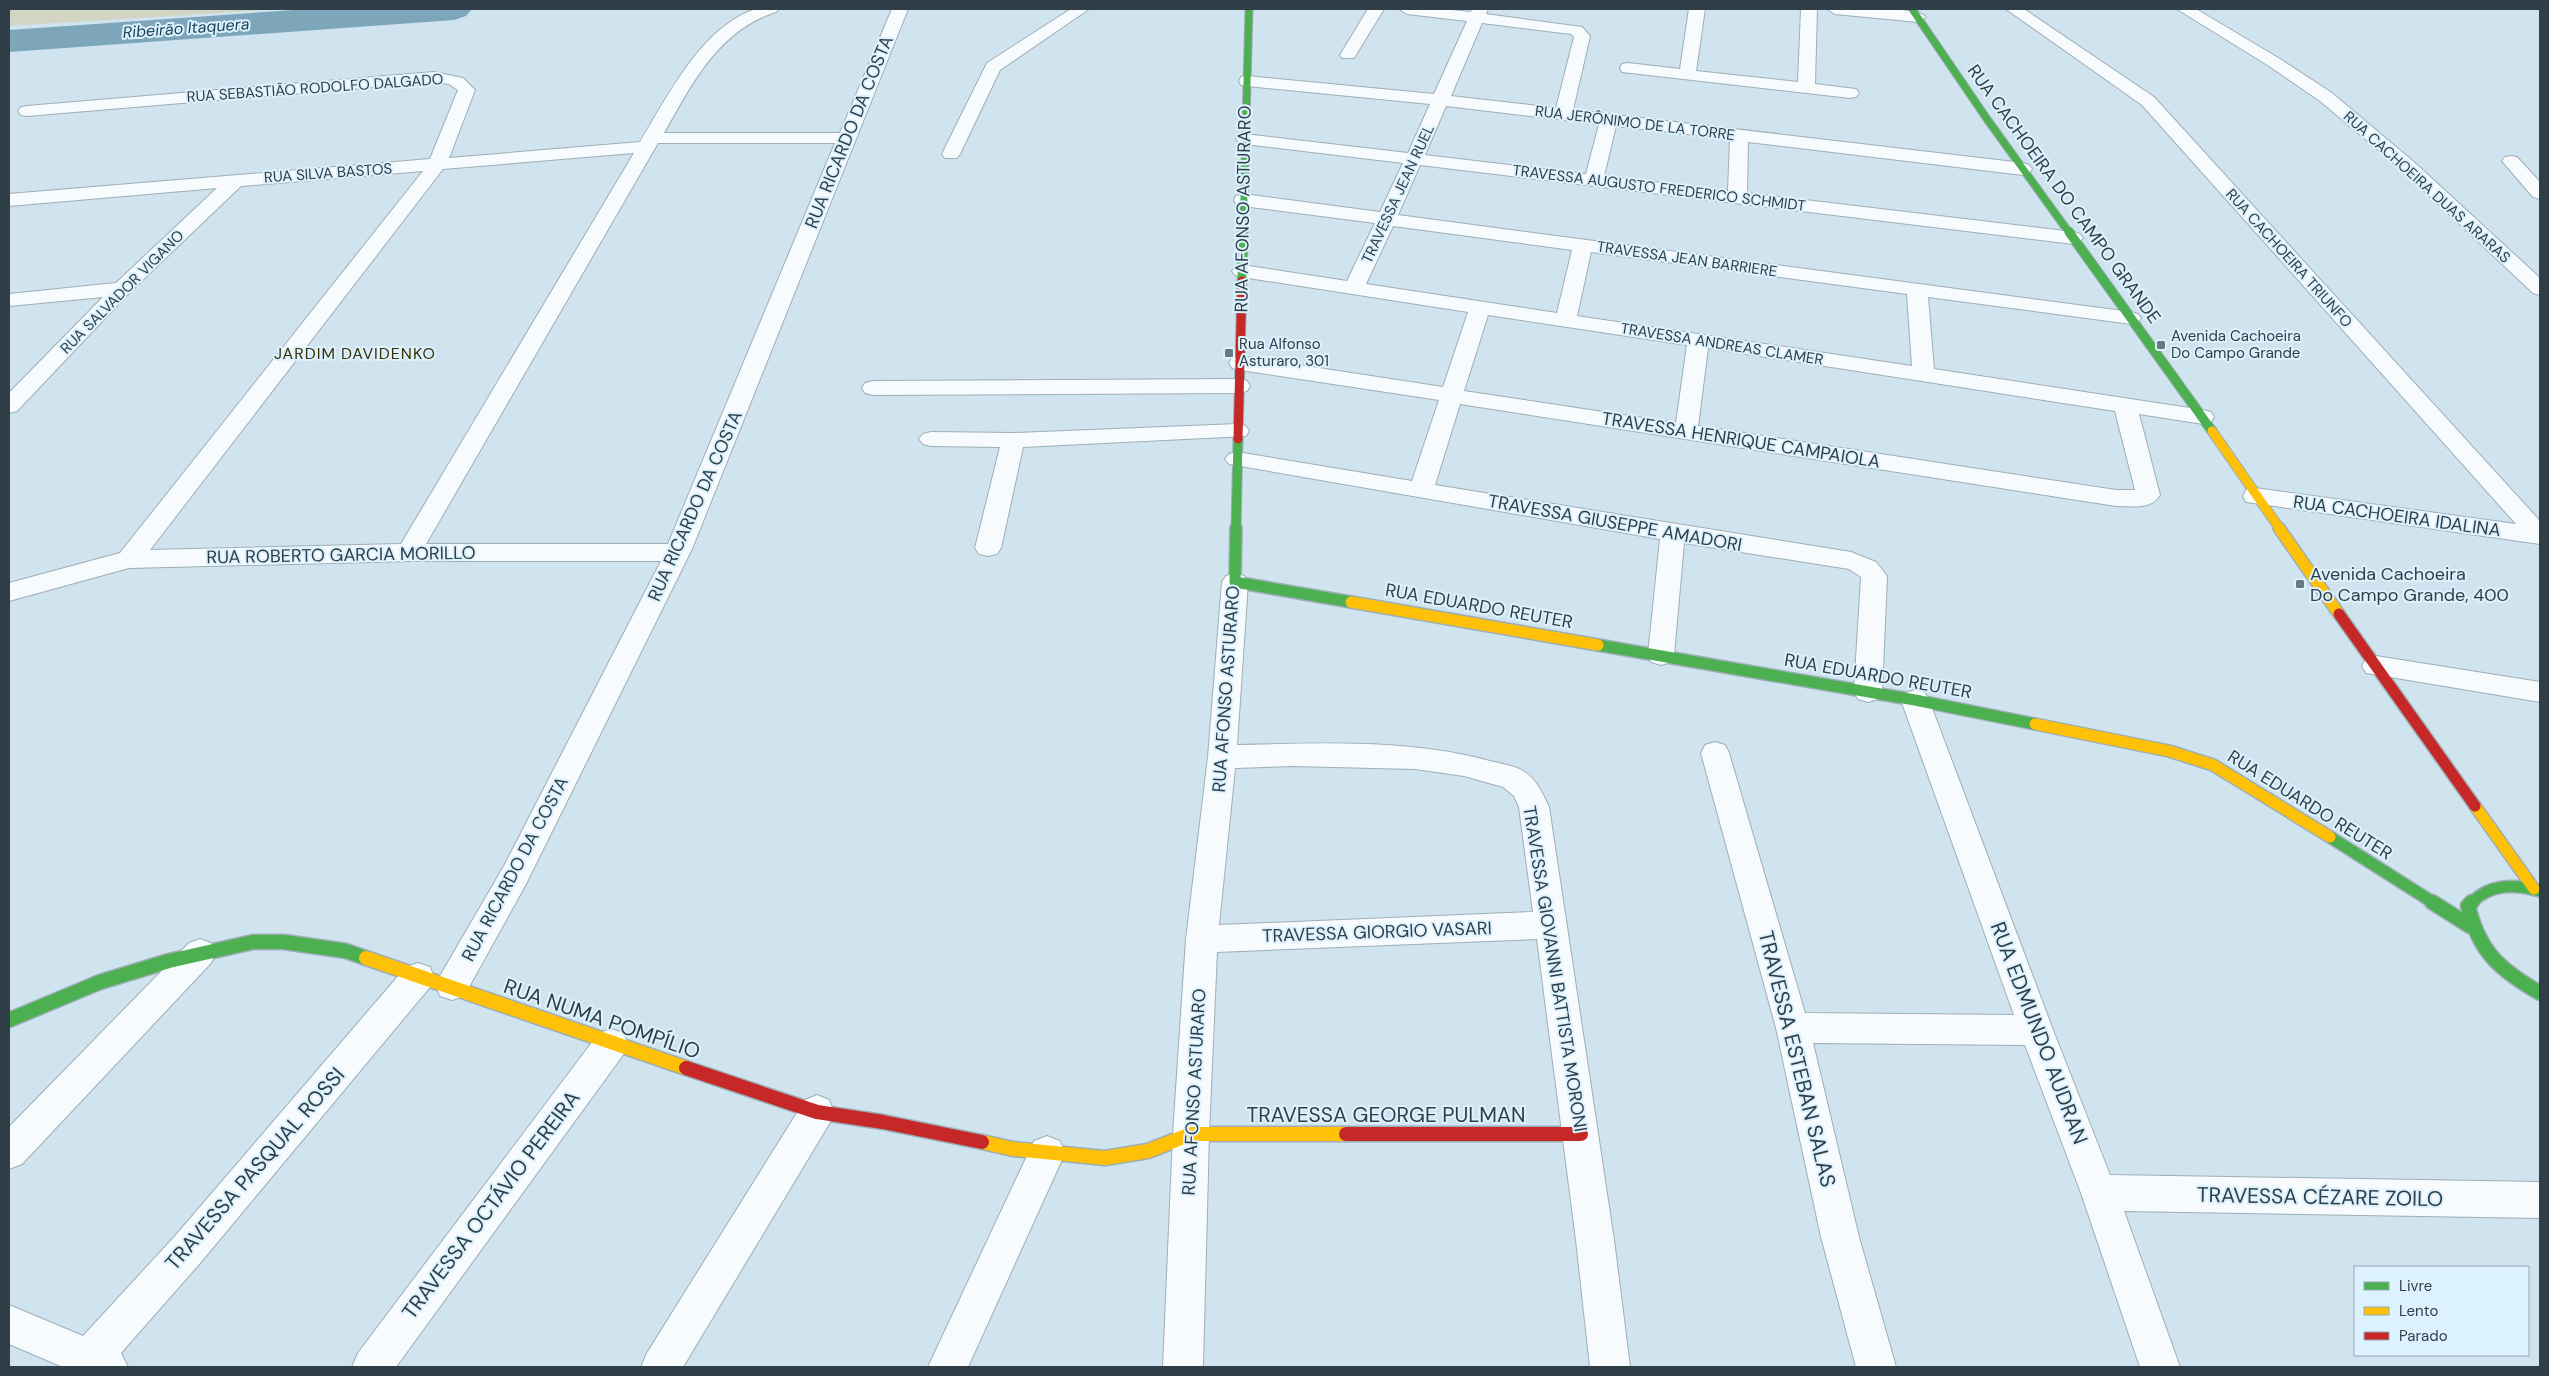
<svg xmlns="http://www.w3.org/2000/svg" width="2549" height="1376" font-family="'DM Sans',sans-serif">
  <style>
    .green { fill: #d2d5c4 }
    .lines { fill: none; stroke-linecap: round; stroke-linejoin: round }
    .river { fill: #7ea6ba; fill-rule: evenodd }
    .street-casing { stroke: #9eaeb6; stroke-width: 2 }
    .fast-far3-casing { stroke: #9eaeb6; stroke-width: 9 }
    .fast-far2-casing { stroke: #9eaeb6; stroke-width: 11 }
    .fast-far1-casing { stroke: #9eaeb6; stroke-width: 14 }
    .fast-casing { stroke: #9eaeb6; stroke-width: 17 }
    .slow-far2-casing { stroke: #9eaeb6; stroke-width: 11 }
    .slow-far1-casing { stroke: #9eaeb6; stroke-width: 14 }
    .slow-casing { stroke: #9eaeb6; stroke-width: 17 }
    .jam-far2-casing { stroke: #9eaeb6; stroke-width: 11 }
    .jam-far1-casing { stroke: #9eaeb6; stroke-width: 14 }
    .jam-casing { stroke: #9eaeb6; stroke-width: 17 }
    .street { fill: #f8fbfd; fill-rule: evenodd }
    .fast-far3 { stroke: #4caf50; stroke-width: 7 }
    .fast-far2 { stroke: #4caf50; stroke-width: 9 }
    .fast-far1 { stroke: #4caf50; stroke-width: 11 }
    .fast { stroke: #4caf50; stroke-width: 14 }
    .slow-far2 { stroke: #ffc107; stroke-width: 9 }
    .slow-far1 { stroke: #ffc107; stroke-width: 11 }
    .slow { stroke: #ffc107; stroke-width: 14 }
    .jam-far2 { stroke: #c62828; stroke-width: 9 }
    .jam-far1 { stroke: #c62828; stroke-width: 11 }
    .jam { stroke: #c62828; stroke-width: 14 }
    .poi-dot { fill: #687982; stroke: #dcf2fe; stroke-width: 2 }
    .labels { text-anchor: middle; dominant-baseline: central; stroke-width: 4; stroke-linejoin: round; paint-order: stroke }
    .far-street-label { font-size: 15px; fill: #303f47; stroke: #dcf2fe }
    .far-poi-label { font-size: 15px; fill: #303f47; stroke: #dcf2fe; text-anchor: start }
    .far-water-label { font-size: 16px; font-style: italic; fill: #153f52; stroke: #dcf2fe }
    .far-quarter-label { font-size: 16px; letter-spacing: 1px; fill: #3a2e03; stroke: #dcf2fe }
    .street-label { font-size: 18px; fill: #303f47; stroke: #dcf2fe }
    .poi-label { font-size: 18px; fill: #303f47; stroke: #dcf2fe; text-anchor: start }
    .near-street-label { font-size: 21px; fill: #303f47; stroke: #dcf2fe }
  </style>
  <rect width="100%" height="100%" fill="#cfe4ef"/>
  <!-- green -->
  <polygon class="green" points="9,9 284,9 9,26"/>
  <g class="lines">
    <!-- river -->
    <polygon class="river" points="308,9 472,9 466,16 454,20 9,52 9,30"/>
    <!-- street casing -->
    <g class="street-casing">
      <g id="street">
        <path d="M 756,9 L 779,9 L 776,12 C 718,31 693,82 664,133 L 840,133 L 892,9 L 908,9 L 692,549 L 526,884 L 464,996 L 452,1000 L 440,996 L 436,986 L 440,976 L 504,866 L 661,561 L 409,561 L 129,568 L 9,601 L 9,583 L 120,553 L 423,171 L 241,186 L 129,293 L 17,411 L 9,413 L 9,393 L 103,297 L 9,306 L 9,294 L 116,283 L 217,188 L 9,206 L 9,194 L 430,159 L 458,90 L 449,84 L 434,82 L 27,116 L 21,115 L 18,111 L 21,107 L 27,106 L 434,72 L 463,78 L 475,90 L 449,158 L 640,142 C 668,96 702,26 756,9 ZM 658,143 L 835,143 L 668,544 L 426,544 ZM 634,153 L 401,544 L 150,550 L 443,169 Z"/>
        <polygon points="1071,9 1089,9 1000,70 960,154 957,158 945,158 942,154 987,63"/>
        <polygon points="1368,9 1384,9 1354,58 1342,58 1340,55"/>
        <path d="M 1399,9 L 1443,9 L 1471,12 L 1472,9 L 1488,9 L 1486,14 L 1582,27 L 1590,36 L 1573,110 L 2023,163 L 2029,165 L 2032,169 L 2029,173 L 2023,175 L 1748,142 L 1747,193 L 2073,232 L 2080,234 L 2083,238 L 2080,242 L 2073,244 L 1420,165 L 1398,215 L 2131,312 L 2138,314 L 2141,318 L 2138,322 L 2131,324 L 1928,297 L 1934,369 L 2203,410 L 2211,412 L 2214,417 L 2211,422 L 2203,424 L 2139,414 L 2160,495 C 2151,510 2132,506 2116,506 L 1460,404 L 1435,485 L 1851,552 L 1876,562 L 1887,576 L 1882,692 L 1878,699 L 1868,702 L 1858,699 L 1854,692 L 1861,577 L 1849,569 L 1684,543 L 1674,655 L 1671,662 L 1661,665 L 1651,662 L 1648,655 L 1660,539 L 1229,464 L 1225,459 L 1229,454 L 1237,452 L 1412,481 L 1439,400 L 1240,370 L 1232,368 L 1229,363 L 1232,358 L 1240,356 L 1443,387 L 1468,312 L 1242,277 L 1235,275 L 1232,271 L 1235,267 L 1242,265 L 1347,281 L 1375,223 L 1243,206 L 1236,204 L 1234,200 L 1236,196 L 1243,194 L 1380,212 L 1403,163 L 1245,144 L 1239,143 L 1236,139 L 1239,135 L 1245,134 L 1408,153 L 1430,104 L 1247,86 L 1241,85 L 1239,81 L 1241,77 L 1247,76 L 1434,94 L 1467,21 L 1407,14 ZM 1482,23 L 1571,34 L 1574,37 L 1556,108 L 1451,96 ZM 1446,106 L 1599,124 L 1586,174 L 1425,155 ZM 1616,126 L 1730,139 L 1728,191 L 1604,176 ZM 1393,226 L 1572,250 L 1557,313 L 1366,284 ZM 1591,252 L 1907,294 L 1912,366 L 1577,316 ZM 1488,315 L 1687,345 L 1676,423 L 1464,391 ZM 1708,348 L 2115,411 L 2135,490 L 2116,490 L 1698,426 Z"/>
        <polygon points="1689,9 1705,9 1696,71 1798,82 1801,9 1817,9 1815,84 1856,89 1859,93 1856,97 1850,98 1622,72 1620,68 1622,64 1628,63 1680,69"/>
        <path d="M 1827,9 C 1843,8 1918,6 1926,17 L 1918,22 L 1835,14 Z"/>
        <polygon points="2006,9 2024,9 2154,97 2540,521 2540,544 2246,502 2243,496 2246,490 2255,488 2516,524 2142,105"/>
        <polygon points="2177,9 2196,9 2280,59 2332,93 2415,163 2540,278 2540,295 2533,293 2402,170 2320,101 2269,66"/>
        <polygon points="2511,156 2517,157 2540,182 2540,199 2533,197 2502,161 2505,157"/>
        <polygon points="1239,379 1247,381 1250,386 1247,391 1239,393 873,395 865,393 862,388 865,383 873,381"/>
        <polygon points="1238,424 1246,426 1249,431 1246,436 1023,447 1001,548 997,554 988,556 979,554 975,548 1000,447 931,446 923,444 919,439 923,434 931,432 1013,433"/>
        <path d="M 1235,573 L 1244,576 L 1248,582 L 1237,745 C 1321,743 1409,739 1490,761 C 1501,764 1514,765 1523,771 C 1537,779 1542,793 1549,807 L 1614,1240 L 1630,1367 L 1590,1367 L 1576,1240 L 1537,939 L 1217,952 L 1209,1134 L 1203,1367 L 1163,1367 L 1173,1134 L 1186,939 L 1208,757 L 1222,582 L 1226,576 ZM 1293,766 L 1415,769 L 1464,776 L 1503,787 L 1514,796 L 1519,807 L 1533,912 L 1219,925 L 1235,768 Z"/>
        <polygon points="2376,656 2540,682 2540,702 2366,673 2362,666 2366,659"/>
        <polygon points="1915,690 1925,693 1929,700 2053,1030 2110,1175 2540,1182 2540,1218 2124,1211 2180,1367 2140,1367 2081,1193 2025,1045 1813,1043 1859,1237 1896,1367 1856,1367 1821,1237 1776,1028 1701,753 1705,745 1715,742 1725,745 1729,753 1805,1013 2014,1015 1901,700 1905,693"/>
        <polygon points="200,939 211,943 216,953 211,963 22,1164 9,1169 9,1127 189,943"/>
        <polygon points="418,963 430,967 434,977 430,987 201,1262 121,1353 128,1367 63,1367 9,1344 9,1305 83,1336 175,1236 406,967"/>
        <polygon points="611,1029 623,1033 628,1044 623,1055 396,1367 352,1367 358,1353 599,1033"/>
        <polygon points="817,1095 829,1100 834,1112 829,1124 683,1367 641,1367 647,1353 805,1100"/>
        <polygon points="1047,1136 1060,1141 1065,1153 968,1367 928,1367 1034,1141"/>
      </g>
    </g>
    <!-- fast-far3 casing -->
    <g class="fast-far3-casing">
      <g id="fast-far3">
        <polyline points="1912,9 1987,119 2070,234"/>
        <polyline points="1243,234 1249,9"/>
      </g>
    </g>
    <!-- fast-far2 casing -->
    <g class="fast-far2-casing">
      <g id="fast-far2">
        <polyline points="2069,232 2212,431"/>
        <polyline points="1242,281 1243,232"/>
        <polyline points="1236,529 1238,439"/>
      </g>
    </g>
    <!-- fast-far1 casing -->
    <g class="fast-far1-casing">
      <g id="fast-far1">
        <polyline points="1236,528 1235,582 1351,602"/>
        <polyline points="1598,645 1915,700 2035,724"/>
        <polyline points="2330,837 2434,903"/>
        <path d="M 2471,903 C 2491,883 2515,884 2540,891"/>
      </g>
    </g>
    <!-- fast casing -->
    <g class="fast-casing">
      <g id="fast">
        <polyline points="2432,902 2470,926"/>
        <path d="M 2472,902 L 2468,906 C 2479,952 2500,970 2540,993"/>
        <polyline points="9,1020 100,982 169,961 253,942 284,942 346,951 366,958"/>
      </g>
    </g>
    <!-- slow-far2 casing -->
    <g class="slow-far2-casing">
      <polyline id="slow-far2" points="2212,431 2280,529"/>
    </g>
    <!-- slow-far1 casing -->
    <g class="slow-far1-casing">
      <g id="slow-far1">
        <polyline points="2279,528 2339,614"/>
        <polyline points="1351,602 1598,645"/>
        <polyline points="2035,724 2169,751 2213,765 2330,837"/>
        <polyline points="2475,806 2534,889"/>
      </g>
    </g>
    <!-- slow casing -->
    <g class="slow-casing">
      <g id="slow">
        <polyline points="366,958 686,1068"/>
        <polyline points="982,1142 1013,1149 1105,1158 1148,1151 1191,1134 1346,1134"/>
      </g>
    </g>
    <!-- jam-far2 casing -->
    <g class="jam-far2-casing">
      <polyline id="jam-far2" points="1238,439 1242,281"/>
    </g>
    <!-- jam-far1 casing -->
    <g class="jam-far1-casing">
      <polyline id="jam-far1" points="2339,614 2475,806"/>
    </g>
    <!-- jam casing -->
    <g class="jam-casing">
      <g id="jam">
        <polyline points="686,1068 817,1112 883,1122 982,1142"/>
        <polyline points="1346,1134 1581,1134"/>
      </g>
    </g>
    <!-- street -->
    <use href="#street" class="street"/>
    <!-- fast-far3 -->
    <use href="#fast-far3" class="fast-far3"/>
    <!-- fast-far2 -->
    <use href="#fast-far2" class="fast-far2"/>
    <!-- fast-far1 -->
    <use href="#fast-far1" class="fast-far1"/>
    <!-- fast -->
    <use href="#fast" class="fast"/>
    <!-- slow-far2 -->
    <use href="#slow-far2" class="slow-far2"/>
    <!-- slow-far1 -->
    <use href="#slow-far1" class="slow-far1"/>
    <!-- slow -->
    <use href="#slow" class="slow"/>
    <!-- jam-far2 -->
    <use href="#jam-far2" class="jam-far2"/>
    <!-- jam-far1 -->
    <use href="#jam-far1" class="jam-far1"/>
    <!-- jam -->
    <use href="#jam" class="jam"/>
  </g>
  <!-- markers -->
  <g class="poi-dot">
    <rect x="2156" y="340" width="10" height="10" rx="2.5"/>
    <rect x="1224" y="348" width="10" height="10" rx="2.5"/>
    <rect x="2295" y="579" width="10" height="10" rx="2.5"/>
  </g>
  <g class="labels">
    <!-- far-street labels -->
    <g class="far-street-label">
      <text transform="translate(315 88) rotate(-4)">RUA SEBASTIÃO RODOLFO DALGADO</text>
      <text transform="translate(1635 123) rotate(7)">RUA JERÔNIMO DE LA TORRE</text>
      <text transform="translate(328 173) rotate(-4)">RUA SILVA BASTOS</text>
      <text transform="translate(2427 187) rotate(42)">RUA CACHOEIRA DUAS ARARAS</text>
      <text transform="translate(1659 188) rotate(7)">TRAVESSA AUGUSTO FREDERICO SCHMIDT</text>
      <text transform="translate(1398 194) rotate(-65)">TRAVESSA JEAN RUEL</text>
      <text transform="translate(2289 258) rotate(48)">RUA CACHOEIRA TRIUNFO</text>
      <text transform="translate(1687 259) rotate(8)">TRAVESSA JEAN BARRIERE</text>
      <text transform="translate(122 292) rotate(-45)">RUA SALVADOR VIGANO</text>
      <text transform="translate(1722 344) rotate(9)">TRAVESSA ANDREAS CLAMER</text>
    </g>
    <!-- far-poi labels -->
    <g class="far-poi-label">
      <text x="2171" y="336">Avenida Cachoeira<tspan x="2171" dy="17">Do Campo Grande</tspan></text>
      <text x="1239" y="344">Rua Alfonso<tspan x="1239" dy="17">Asturaro, 301</tspan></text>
    </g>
    <!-- far-water labels -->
    <g class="far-water-label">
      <text transform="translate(186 28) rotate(-4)">Ribeirão Itaquera</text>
    </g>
    <!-- far-quarter labels -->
    <g class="far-quarter-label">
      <text x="355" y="353">JARDIM DAVIDENKO</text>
    </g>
    <!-- street labels -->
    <g class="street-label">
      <text transform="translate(849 132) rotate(-68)">RUA RICARDO DA COSTA</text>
      <text transform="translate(2064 194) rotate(54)">RUA CACHOEIRA DO CAMPO GRANDE</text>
      <text transform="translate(1243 209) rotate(-89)">RUA AFONSO ASTURARO</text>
      <text transform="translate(1741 440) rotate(9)">TRAVESSA HENRIQUE CAMPAIOLA</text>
      <text transform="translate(695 506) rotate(-66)">RUA RICARDO DA COSTA</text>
      <text transform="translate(2397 516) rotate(8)">RUA CACHOEIRA IDALINA</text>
      <text transform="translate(1615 523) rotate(10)">TRAVESSA GIUSEPPE AMADORI</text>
      <text transform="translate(341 555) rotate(-1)">RUA ROBERTO GARCIA MORILLO</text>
      <text transform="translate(1479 606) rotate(10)">RUA EDUARDO REUTER</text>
      <text transform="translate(1878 676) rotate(10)">RUA EDUARDO REUTER</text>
      <text transform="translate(1226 689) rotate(-86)">RUA AFONSO ASTURARO</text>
      <text transform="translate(2310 805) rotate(32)">RUA EDUARDO REUTER</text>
      <text transform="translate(515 869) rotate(-62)">RUA RICARDO DA COSTA</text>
      <text transform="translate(1377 932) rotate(-2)">TRAVESSA GIORGIO VASARI</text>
      <text transform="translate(1555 969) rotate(81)">TRAVESSA GIOVANNI BATTISTA MORONI</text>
      <text transform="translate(1194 1092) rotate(-87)">RUA AFONSO ASTURARO</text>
    </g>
    <!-- poi labels -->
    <g class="poi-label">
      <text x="2310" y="574">Avenida Cachoeira<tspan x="2310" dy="21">Do Campo Grande, 400</tspan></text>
    </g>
    <!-- near-street labels -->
    <g class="near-street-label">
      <text transform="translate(602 1019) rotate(19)">RUA NUMA POMPÍLIO</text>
      <text transform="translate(2039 1033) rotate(69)">RUA EDMUNDO AUDRAN</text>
      <text transform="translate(1797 1059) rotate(76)">TRAVESSA ESTEBAN SALAS</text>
      <text x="1386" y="1115">TRAVESSA GEORGE PULMAN</text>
      <text transform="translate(255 1169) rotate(-49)">TRAVESSA PASQUAL ROSSI</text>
      <text transform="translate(2320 1197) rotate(1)">TRAVESSA CÉZARE ZOILO</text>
      <text transform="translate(491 1205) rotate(-53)">TRAVESSA OCTÁVIO PEREIRA</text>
    </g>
  </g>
  <!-- border -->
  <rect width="2549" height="1376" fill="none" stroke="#303f47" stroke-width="20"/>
  <!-- legend -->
  <rect x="2354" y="1266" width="175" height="90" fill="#dcf2fe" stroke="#97aab5"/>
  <rect x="2364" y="1282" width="25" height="8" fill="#4caf50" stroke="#97aab5"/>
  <text x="2399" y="1291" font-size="15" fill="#303f47">Livre</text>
  <rect x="2364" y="1307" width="25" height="8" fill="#ffc107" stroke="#97aab5"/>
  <text x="2399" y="1316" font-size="15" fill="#303f47">Lento</text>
  <rect x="2364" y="1332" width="25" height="8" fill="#c62828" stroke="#97aab5"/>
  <text x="2399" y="1341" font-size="15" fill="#303f47">Parado</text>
</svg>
